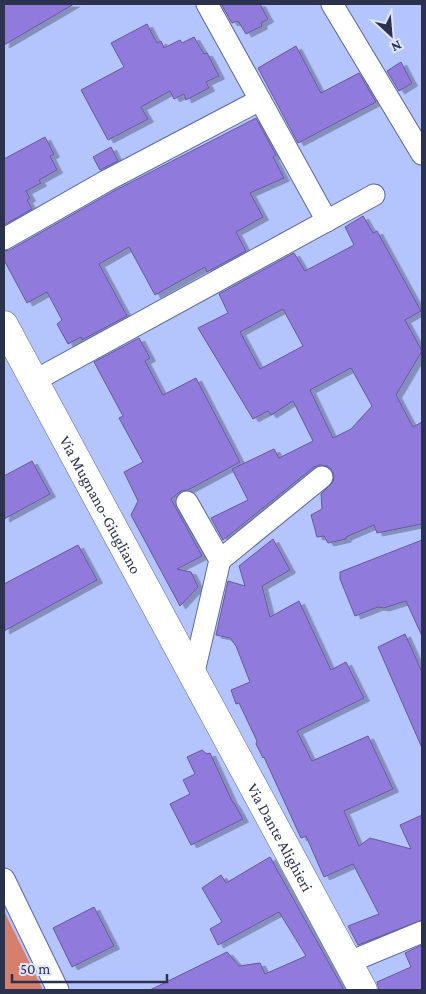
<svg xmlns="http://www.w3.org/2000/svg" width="426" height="994" font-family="'Crimson Pro',serif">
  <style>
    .green { fill: #d77f6d }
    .building { fill: #907adb; stroke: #67589a; fill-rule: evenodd; filter: url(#shadow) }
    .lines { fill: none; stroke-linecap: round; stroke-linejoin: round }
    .minor-casing { stroke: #5766a7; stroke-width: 23 }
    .secondary-casing { stroke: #5766a7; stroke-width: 29 }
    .minor { stroke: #fff; stroke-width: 21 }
    .secondary { stroke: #fff; stroke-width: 28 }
    .labels { text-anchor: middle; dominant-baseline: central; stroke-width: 5; stroke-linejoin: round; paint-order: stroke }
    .street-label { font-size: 16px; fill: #2b324e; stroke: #e0e7fd }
  </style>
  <defs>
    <filter id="shadow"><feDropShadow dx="5.5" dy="3" stdDeviation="0" flood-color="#0004"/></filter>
  </defs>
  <rect width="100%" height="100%" fill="#b4c4fd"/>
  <!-- green -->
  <polygon class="green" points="4,911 43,990 4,990"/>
  <!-- building -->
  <g class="building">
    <polygon points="4,4 74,4 4,45"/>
    <polygon points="221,4 260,4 268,19 261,23 262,26 246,34 238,21 232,23"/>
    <polygon points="147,24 157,43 161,41 164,48 180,40 182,43 194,37 204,54 207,53 219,76 206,82 209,88 186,100 184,94 174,99 170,91 141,107 148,119 108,140 81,90 124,67 111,43"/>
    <polygon points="296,46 321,93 359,73 376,102 298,143 258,68"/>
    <polygon points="401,62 412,83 399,91 387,71"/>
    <polygon points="256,118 276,155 273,157 284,178 250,193 263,217 236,232 246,251 207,272 205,267 155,295 129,247 99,264 127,316 82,340 81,337 68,344 57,324 62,320 47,292 27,303 4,260 4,251 10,250 112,192"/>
    <polygon points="45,137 54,154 50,156 57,170 39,180 41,183 26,191 30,198 27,200 32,209 4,225 4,159"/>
    <polygon points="111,147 118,161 100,170 93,157"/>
    <path d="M 363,216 L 373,233 L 377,231 L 421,311 L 405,320 L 422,351 L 396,395 L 413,427 L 422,422 L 422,524 L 377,533 L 374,525 L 346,537 L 346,539 L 328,543 L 324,536 L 317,537 L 311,515 L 322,509 L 321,494 L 333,482 L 334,476 L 331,469 L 327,466 L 320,465 L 314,467 L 223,540 L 211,518 L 248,500 L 232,469 L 274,449 L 279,458 L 313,441 L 293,401 L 271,415 L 268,411 L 253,419 L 198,328 L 228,313 L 219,294 L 294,253 L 305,271 L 354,245 L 345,227 ZM 283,309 L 303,346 L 260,369 L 240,332 ZM 351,368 L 372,406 L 351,429 L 333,438 L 310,390 Z"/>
    <polygon points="139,338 150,358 145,361 163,395 196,378 240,462 188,490 181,491 171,499 202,556 177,569 191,572 198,587 180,606 131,515 138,501 124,472 143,462 119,418 123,416 94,362"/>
    <polygon points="32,461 50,494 4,519 4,476"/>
    <polygon points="273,539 290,570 262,586 270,617 299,601 331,670 346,662 364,698 297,731 312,761 368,736 393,789 344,811 359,846 370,838 411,849 400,825 422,815 422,920 358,945 348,926 379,914 353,864 324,877 306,836 301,838 264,757 263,758 256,744 257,741 239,703 236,704 231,690 250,682 236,646 230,638 216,635 228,581 245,586 239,566"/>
    <polygon points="422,540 422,636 406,601 384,608 378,607 355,616 340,579 340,572"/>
    <polygon points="78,545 97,580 4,631 4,584"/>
    <polygon points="405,634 422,672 422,748 378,647"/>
    <polygon points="202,750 207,754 210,753 233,803 234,803 243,819 191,845 170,804 190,794 183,780 195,774 187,757"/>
    <polygon points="270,857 344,990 150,990 227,952 239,966 260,963 265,974 306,956 279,912 218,945 210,929 222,922 202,888 221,875 226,883"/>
    <polygon points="94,907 114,946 72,967 53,928"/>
    <polygon points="422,945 422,990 379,990 377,982 411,967 405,953"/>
  </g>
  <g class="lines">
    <!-- minor casing -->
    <g class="minor-casing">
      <g id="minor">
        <polyline points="207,4 327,221"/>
        <polyline points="332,4 422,154"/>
        <polyline points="4,239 106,181 260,100"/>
        <polyline points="34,381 374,195"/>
        <polyline points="187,502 220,560 193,676"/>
        <polyline points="220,560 322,477"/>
        <polyline points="4,879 58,990"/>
        <polyline points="347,963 422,932"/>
      </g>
    </g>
    <!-- secondary casing -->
    <g class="secondary-casing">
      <g id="secondary">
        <path id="s1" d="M 4,325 L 363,990"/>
      </g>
    </g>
    <!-- minor -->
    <use href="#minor" class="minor"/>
    <!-- secondary -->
    <use href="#secondary" class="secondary"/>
  </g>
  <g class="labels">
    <!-- street labels -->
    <g class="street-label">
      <text stroke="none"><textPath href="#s1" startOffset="204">Via Mugnano-Giugliano</textPath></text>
      <text stroke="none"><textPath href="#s1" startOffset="582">Via Dante Alighieri</textPath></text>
    </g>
  </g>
  <!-- border -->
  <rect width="426" height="994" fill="none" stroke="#2b324e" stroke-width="10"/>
  <!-- north arrow -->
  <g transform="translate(391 35) rotate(154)" stroke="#e0e7fd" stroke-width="4" paint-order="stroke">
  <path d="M0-4L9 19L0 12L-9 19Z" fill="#2b324e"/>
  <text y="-8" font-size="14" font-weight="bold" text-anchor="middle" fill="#2b324e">N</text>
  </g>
  <!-- scale -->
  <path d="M12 974v8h155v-8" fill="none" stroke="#2b324e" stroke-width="2.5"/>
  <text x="20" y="974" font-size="15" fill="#2b324e" stroke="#e0e7fd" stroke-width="4" paint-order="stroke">50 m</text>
</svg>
